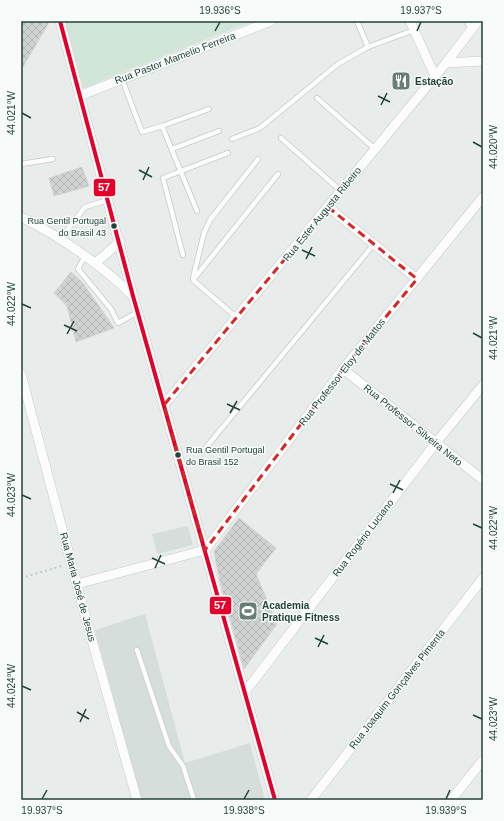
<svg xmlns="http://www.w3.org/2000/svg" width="504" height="821" font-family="Helvetica,sans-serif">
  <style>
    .built { fill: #d6dedb }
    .green { fill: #d1e6d8 }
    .building { fill: url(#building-cross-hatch); stroke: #d1d6d4 }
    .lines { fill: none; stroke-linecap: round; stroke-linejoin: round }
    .service-casing { stroke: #c5cac8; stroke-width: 6 }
    .minor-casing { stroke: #c5cac8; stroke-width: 10 }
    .path { stroke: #c3ccca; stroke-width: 2; stroke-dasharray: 2 3; stroke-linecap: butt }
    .service { stroke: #fcfcfc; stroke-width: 4.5 }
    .minor { stroke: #fcfcfc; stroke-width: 9 }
    .bus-1-casing { stroke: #f7fbf9; stroke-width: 7 }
    .bus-1 { stroke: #e4002b; stroke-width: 4 }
    .marked { fill: none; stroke: #d62828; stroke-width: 3; stroke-dasharray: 8 5; stroke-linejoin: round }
    .ticks { fill: none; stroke: #24423a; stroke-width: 1.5 }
    .bus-dot { fill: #24423a; stroke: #f7fbf9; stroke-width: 1.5 }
    .labels { text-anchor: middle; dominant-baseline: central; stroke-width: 3; stroke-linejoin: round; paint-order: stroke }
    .bus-label { font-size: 9px; fill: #24423a; stroke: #f7fbf9; text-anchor: end }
    .street-label { font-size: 10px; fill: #24423a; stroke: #f7fbf9 }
    .poi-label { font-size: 10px; font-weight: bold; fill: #24423a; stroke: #f7fbf9; text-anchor: start }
    .line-badge { stroke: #f7fbf9; stroke-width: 1.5 }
    .badge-label { font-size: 11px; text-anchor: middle; font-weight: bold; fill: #fff }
    .neatline { fill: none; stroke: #24423a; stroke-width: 1.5 }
    .ticks-label { font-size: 10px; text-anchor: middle; fill: #24423a }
  </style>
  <defs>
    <pattern id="building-cross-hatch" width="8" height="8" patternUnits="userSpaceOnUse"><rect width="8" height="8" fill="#cfd4d2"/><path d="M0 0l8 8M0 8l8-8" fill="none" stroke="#b2b7b5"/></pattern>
  </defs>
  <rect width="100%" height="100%" fill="#e8edeb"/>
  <!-- built -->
  <g class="built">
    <polygon points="188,526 193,545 157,554 152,534"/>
    <polygon points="145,614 185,763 250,743 265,800 141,800 95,630"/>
  </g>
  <!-- green -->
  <polygon class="green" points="64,21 253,21 81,89"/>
  <!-- building -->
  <g class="building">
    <polygon points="21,21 50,21 21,70"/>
    <polygon points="82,167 89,186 54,196 49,178"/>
    <polygon points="71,272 83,283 114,328 76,342 67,306 54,293"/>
    <polygon points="239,518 276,548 256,574 277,624 244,669 219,578 214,551"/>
  </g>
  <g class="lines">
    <!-- service casing -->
    <g class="service-casing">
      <g id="service">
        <polyline points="357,21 368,47"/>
        <polyline points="467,21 471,30"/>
        <polyline points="122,79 142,132 162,126 197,211"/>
        <polyline points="317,98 375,149"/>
        <polyline points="162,126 209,109"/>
        <polyline points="281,138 341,191"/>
        <polyline points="232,139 260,128 338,64 368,47 414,30"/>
        <polyline points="172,149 219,131"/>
        <polyline points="21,164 53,159"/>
        <polyline points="61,238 85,207 108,200"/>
        <polyline points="183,255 163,178 228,153"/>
        <polyline points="85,256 78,269 111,309 118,323 138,312"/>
        <polyline points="193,278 204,233 210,220 258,159"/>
        <polyline points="236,317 193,280 278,174"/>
        <polyline points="203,451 374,244"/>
        <polyline points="137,650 169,746 183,766 194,800"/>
      </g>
    </g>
    <!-- minor casing -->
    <g class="minor-casing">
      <g id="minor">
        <polyline points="60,21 133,296 275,800"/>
        <polyline points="410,21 435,76"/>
        <polyline points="446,63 483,61"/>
        <polyline points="79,96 271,21"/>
        <polyline points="328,207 417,279"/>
        <path d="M 21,217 C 63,238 99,263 133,296"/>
        <polyline points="96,262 104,256 120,241"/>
        <polyline points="343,369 483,480"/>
        <polyline points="21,374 88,626 137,800"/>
        <polyline points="164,405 446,63 478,21"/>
        <polyline points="77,584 205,550 343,369 483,197"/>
        <polyline points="245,692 435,444 483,385"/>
        <polyline points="311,800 483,578"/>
        <polyline points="451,800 483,760"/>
      </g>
    </g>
    <!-- path -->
    <polyline class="path" points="21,578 62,566"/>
    <!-- service -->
    <use href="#service" class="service"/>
    <!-- minor -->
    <use href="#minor" class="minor"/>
    <!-- bus-1 casing -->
    <g class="bus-1-casing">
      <polyline id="bus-1" points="60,21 133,296 275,800"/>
    </g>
    <!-- bus-1 -->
    <use href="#bus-1" class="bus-1"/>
  </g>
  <!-- marked area -->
  <path class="marked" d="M 328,207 L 417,279 L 343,369 L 205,550 L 164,405 Z"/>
  <!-- ticks -->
  <path class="ticks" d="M 215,31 L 220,22M 417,31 L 421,22M 378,96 L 390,102M 381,105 L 387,93M 22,113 L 31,118M 473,142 L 482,147M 139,170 L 152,177M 143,180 L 149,167M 302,250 L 315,256M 306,259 L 312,247M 22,304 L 31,308M 64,325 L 77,331M 473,333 L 482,338M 67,334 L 74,321M 227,404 L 240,410M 230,413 L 237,401M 390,484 L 403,490M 393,493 L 400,480M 22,495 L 31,499M 473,524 L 482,528M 152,558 L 165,564M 155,568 L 161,555M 315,638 L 328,644M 318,647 L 324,635M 22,686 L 31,690M 77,712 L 89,719M 473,715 L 482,719M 80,722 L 86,709M 42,799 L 47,790M 244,799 L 249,790M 446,799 L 450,790"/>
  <!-- icons -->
  <defs>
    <g id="restaurant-square" transform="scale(1)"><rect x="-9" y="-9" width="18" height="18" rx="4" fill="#697e78" stroke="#f7fbf9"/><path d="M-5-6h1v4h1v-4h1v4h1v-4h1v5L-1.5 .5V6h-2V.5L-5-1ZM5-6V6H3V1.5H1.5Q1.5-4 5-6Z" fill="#fff"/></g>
    <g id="stadium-square" transform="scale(1)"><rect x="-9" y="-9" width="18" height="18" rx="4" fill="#697e78" stroke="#f7fbf9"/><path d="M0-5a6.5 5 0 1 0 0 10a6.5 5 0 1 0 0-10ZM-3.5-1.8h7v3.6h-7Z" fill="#fff"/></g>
  </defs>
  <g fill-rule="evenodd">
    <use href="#restaurant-square" x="401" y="81"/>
    <use href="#stadium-square" x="248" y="611"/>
  </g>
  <!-- markers -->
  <g class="bus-dot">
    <circle cx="114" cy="226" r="3.5"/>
    <circle cx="178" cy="455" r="3.5"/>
  </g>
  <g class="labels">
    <!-- bus labels -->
    <g class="bus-label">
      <text x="106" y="221">Rua Gentil Portugal<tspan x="106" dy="12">do Brasil 43</tspan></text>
      <text x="186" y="450" text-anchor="start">Rua Gentil Portugal<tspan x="186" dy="12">do Brasil 152</tspan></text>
    </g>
    <!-- street labels -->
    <g class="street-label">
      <text transform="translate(175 58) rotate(-21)">Rua Pastor Mamelio Ferreira</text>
      <text transform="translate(322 214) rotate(-51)">Rua Ester Augusta Ribeiro</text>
      <text transform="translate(342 372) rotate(-52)">Rua Professor Eloy de Mattos</text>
      <text transform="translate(413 425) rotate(39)">Rua Professor Silveira Neto</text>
      <text transform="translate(363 538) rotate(-53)">Rua Rogério Luciano</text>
      <text transform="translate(78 587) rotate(75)">Rua Maria José de Jesus</text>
      <text transform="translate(397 689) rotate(-52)">Rua Joaquim Gonçalves Pimenta</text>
    </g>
    <!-- poi labels -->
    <g class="poi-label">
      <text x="415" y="81">Estação</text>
      <text x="262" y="605">Academia<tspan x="262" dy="12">Pratique Fitness</tspan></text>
    </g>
  </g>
  <g class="line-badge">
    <rect x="93" y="178" width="23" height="19" rx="4" fill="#e4002b"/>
    <rect x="209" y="596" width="23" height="19" rx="4" fill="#e4002b"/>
  </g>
  <g class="badge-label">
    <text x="104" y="191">57</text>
    <text x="220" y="609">57</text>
  </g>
  <!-- border -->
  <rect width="504" height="821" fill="none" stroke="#f7fbf9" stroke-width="44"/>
  <rect x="22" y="22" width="460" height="777" class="neatline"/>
  <g class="ticks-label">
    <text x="220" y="14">19.936°S</text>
    <text x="421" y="14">19.937°S</text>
    <text transform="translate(11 113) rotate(-90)" y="4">44.021°W</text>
    <text transform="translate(493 147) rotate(-90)" y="4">44.020°W</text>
    <text transform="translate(11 304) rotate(-90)" y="4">44.022°W</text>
    <text transform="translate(493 338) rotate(-90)" y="4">44.021°W</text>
    <text transform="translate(11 495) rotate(-90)" y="4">44.023°W</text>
    <text transform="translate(493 528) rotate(-90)" y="4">44.022°W</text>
    <text transform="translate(11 686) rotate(-90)" y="4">44.024°W</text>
    <text transform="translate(493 719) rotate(-90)" y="4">44.023°W</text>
    <text x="42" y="814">19.937°S</text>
    <text x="244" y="814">19.938°S</text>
    <text x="446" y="814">19.939°S</text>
  </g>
</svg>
